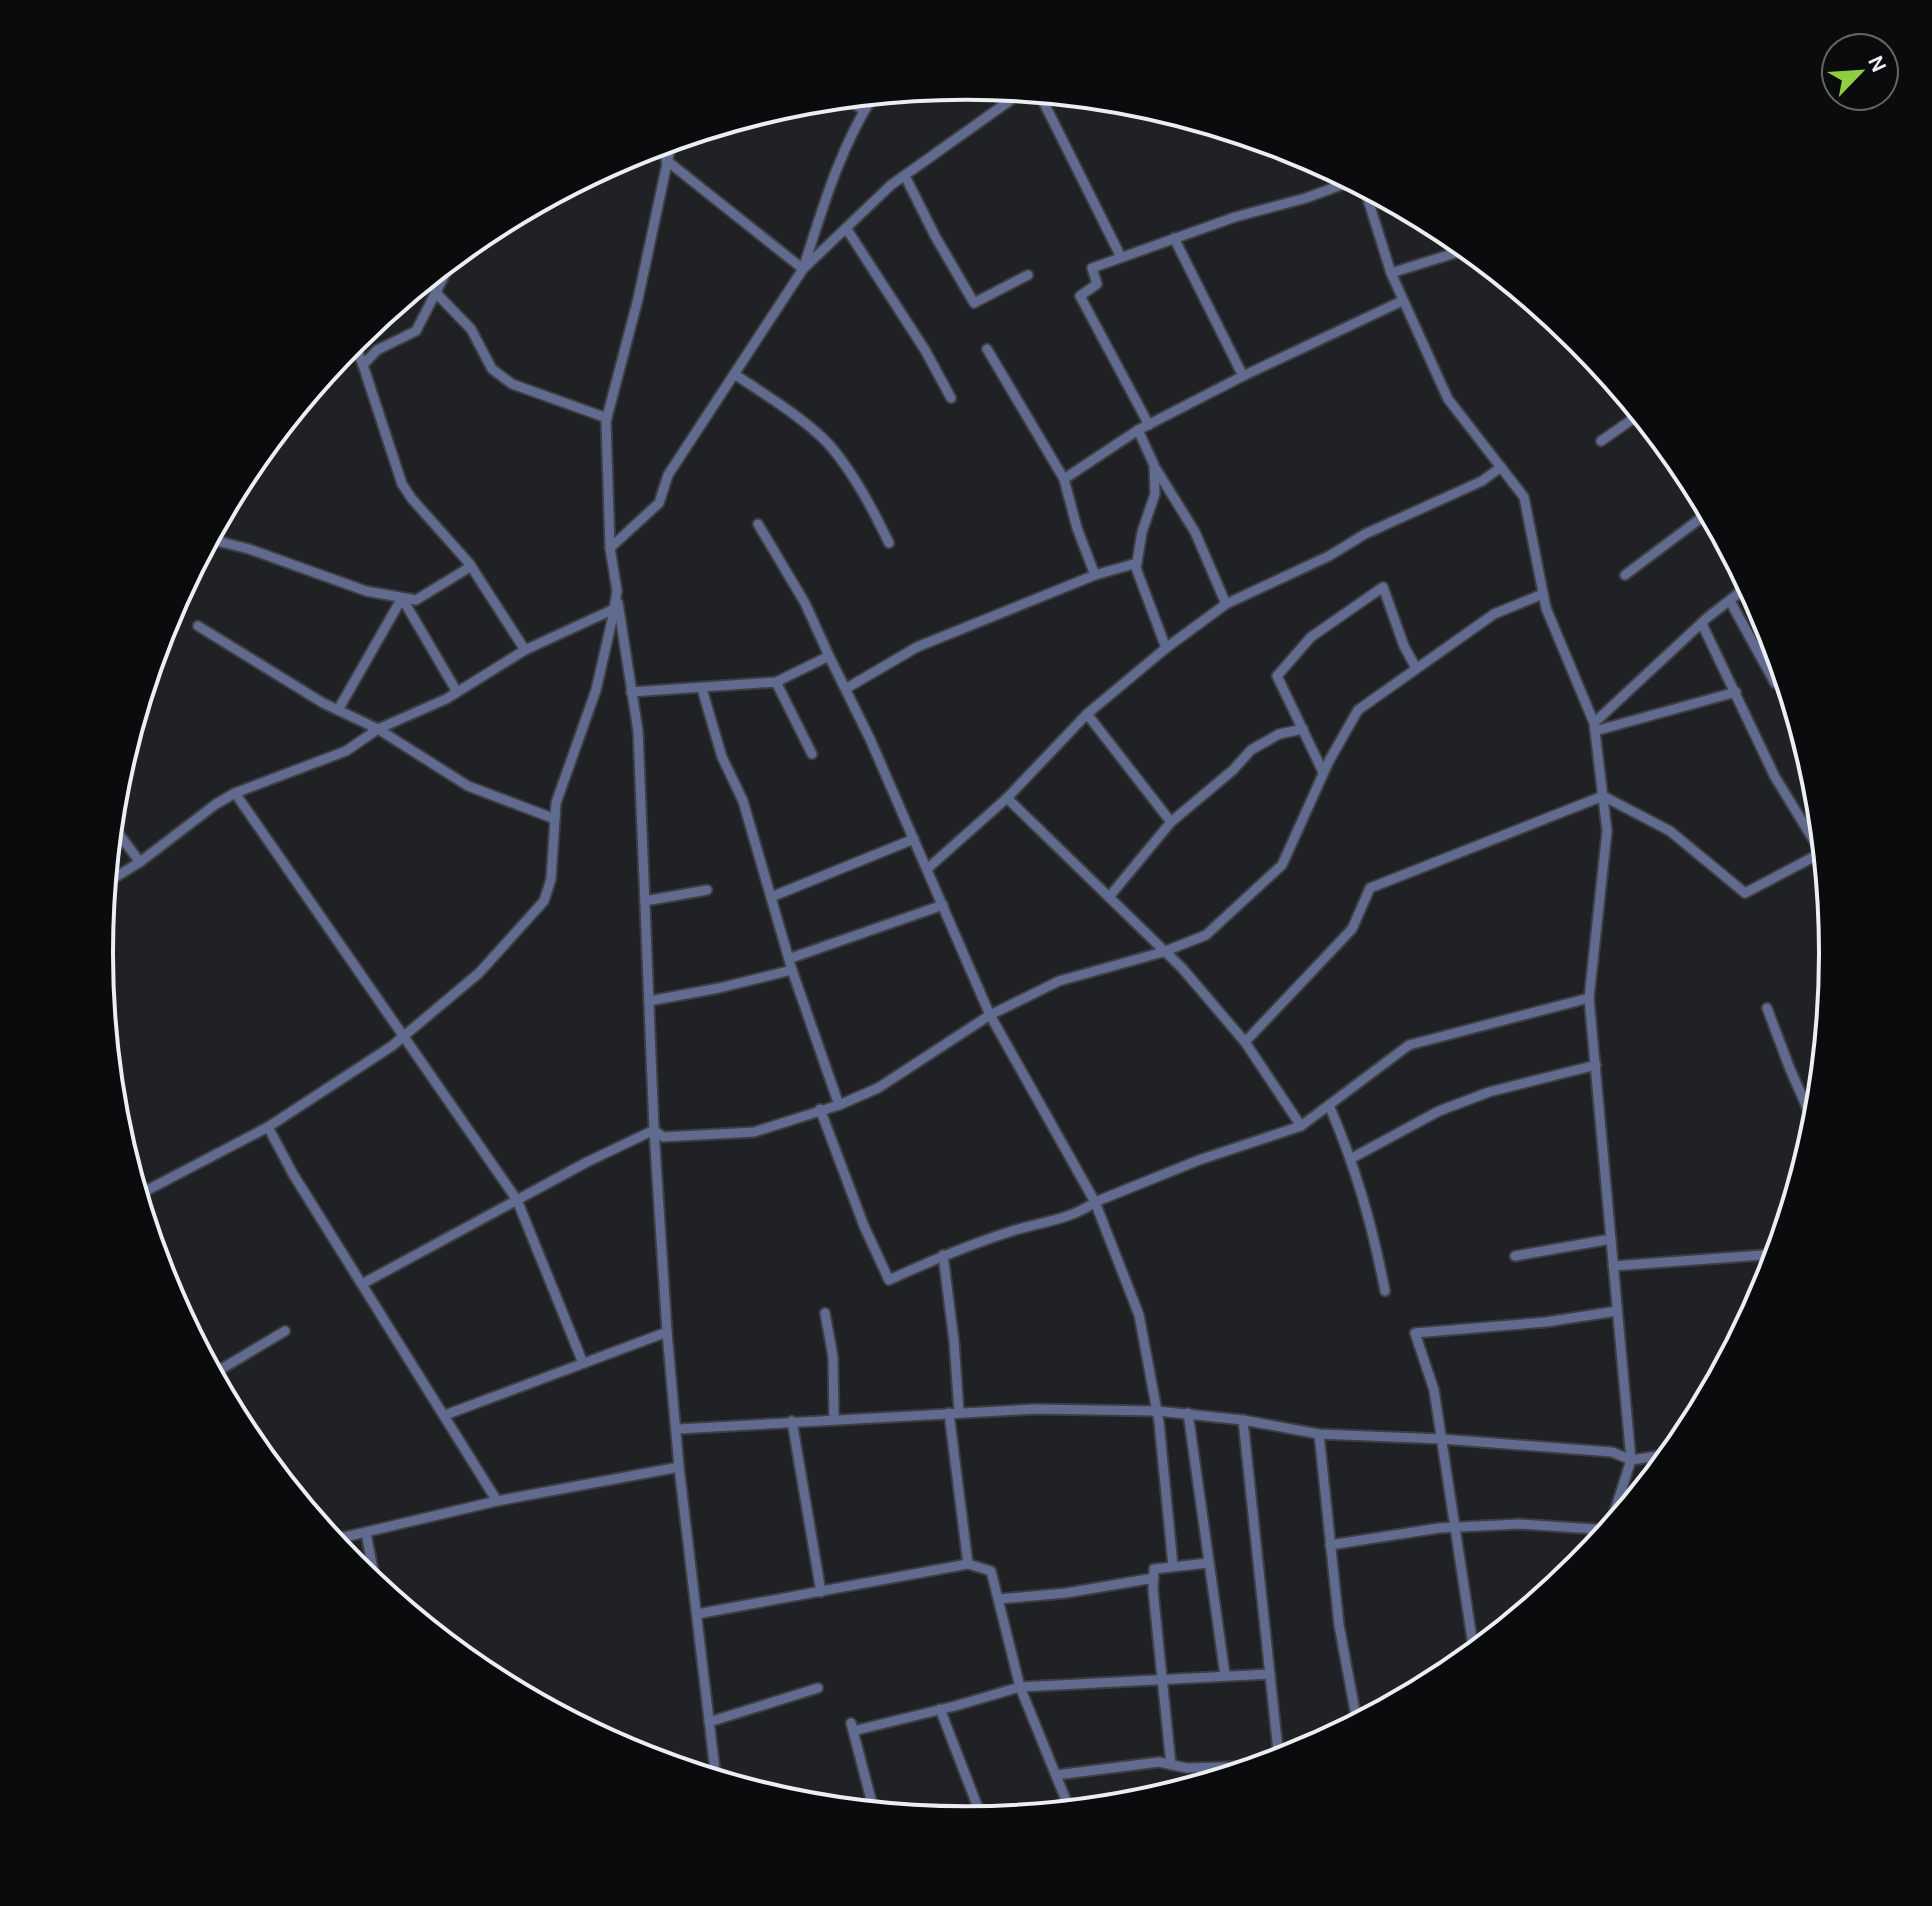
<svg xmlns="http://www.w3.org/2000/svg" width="1932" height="1906" font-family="Karla,sans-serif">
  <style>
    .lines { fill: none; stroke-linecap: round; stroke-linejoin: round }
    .street-casing { stroke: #3c3e42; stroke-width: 13 }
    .street { stroke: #616b8f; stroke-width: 9 }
    .rim { fill: none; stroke: #edeef1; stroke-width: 4 }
  </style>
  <rect width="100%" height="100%" fill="#1f2125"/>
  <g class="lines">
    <!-- street casing -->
    <g class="street-casing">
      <g id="street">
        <polyline points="1039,93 1121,257"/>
        <polyline points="850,97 852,103 864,110"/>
        <path d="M 666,160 L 803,269 C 822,210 840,147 874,95"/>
        <polyline points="905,176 935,236 974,303 1028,275"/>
        <polyline points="1364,187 1391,273 1448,399 1524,497 1546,608 1594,723 1607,831 1589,998 1631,1460 1609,1529"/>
        <polyline points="846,228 925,350 951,398"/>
        <polyline points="1174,238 1243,376"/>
        <polyline points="1391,273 1468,249"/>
        <polyline points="435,292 471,329 492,369 512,384 607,418"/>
        <polyline points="353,340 363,365"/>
        <polyline points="987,349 1064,479 1077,528 1095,575"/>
        <path d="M 734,374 C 763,393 810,422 832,448 C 856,477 873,510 889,543"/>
        <polyline points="1149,425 1080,296 1097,284 1092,268 1235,217 1306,198 1352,181"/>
        <polyline points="1601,441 1640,414"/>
        <polyline points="1156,469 1195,532 1226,604"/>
        <polyline points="1064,479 1138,430"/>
        <polyline points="758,524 805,603 829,656"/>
        <polyline points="209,539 249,549 366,591 416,600 470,567"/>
        <polyline points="610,548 659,503 668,475 803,269 891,185 1022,92"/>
        <polyline points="1625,575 1709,512"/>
        <polyline points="402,598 457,692"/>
        <polyline points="1730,601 1775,683"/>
        <polyline points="618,603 638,731 654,1130 667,1332 679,1467 716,1779"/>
        <polyline points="1702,624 1775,777 1824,857"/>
        <polyline points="198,626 323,703 378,729 468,786 555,819"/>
        <polyline points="1166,648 1226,604 1329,556 1365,534 1482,481 1501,467"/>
        <polyline points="525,650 614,609"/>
        <polyline points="1765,663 1778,657"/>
        <polyline points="776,682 812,754"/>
        <polyline points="847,688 917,647 1095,575 1137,563"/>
        <polyline points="702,689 722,757 743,801 792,970 839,1105"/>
        <polyline points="631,692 776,682 829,656 870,739 990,1015 1095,1202 1139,1315 1159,1422 1173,1566"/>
        <polyline points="338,710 402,598"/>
        <polyline points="1087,714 1171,822"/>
        <polyline points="1594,723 1708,617 1748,586"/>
        <polyline points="1595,731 1736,692"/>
        <polyline points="1323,772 1277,676 1311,637 1383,587 1404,646 1416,668"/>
        <polyline points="235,793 517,1200 583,1363"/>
        <polyline points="1007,798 1182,968 1245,1042 1301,1126"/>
        <polyline points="112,825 140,862"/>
        <polyline points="927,869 1007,798 1087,714 1166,648 1136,568 1142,532 1155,494 1154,465 1138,430 1243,376 1402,301"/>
        <polyline points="106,883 140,862 216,804 235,793 346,751 378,729 446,699 525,650 469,563 412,499 402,484 363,365 377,350 416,331 454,257"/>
        <polyline points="771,897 914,839"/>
        <polyline points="1109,897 1171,822 1233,770 1251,750 1279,734 1303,729"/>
        <polyline points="645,901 707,890"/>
        <polyline points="791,958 943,905"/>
        <polyline points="649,1001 719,988 792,970"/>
        <polyline points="1767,1008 1790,1069 1815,1126"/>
        <polyline points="1245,1042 1352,929 1370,888 1603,796 1670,831 1745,893 1821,853"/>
        <path d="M 1329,1105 C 1356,1168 1372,1224 1385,1291"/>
        <path d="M 820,1109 L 864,1226 L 889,1280 C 930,1261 971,1244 1015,1230 C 1042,1222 1072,1219 1095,1202 L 1199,1160 L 1301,1126 L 1409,1045 L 1589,998"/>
        <polyline points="268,1127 293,1174 497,1501"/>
        <polyline points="1352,1158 1439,1111 1489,1092 1596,1065"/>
        <polyline points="138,1195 268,1127 392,1046 479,973 544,901 551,879 556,803 596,690 613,616 617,591 610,548 606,421 638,299 672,140"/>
        <polyline points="943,1255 954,1341 959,1412"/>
        <polyline points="1515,1256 1611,1239"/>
        <polyline points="1613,1266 1776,1254"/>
        <polyline points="163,1277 264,1457"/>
        <polyline points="362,1284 587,1162 654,1130 663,1137 754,1132 839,1105 878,1088 990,1015 1059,981 1163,952 1206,935 1282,865 1329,761 1358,710 1494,614 1543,594"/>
        <polyline points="825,1313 833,1357 834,1419"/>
        <polyline points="213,1374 285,1331"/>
        <polyline points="949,1413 968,1564 991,1571 1020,1687 1070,1810"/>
        <polyline points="1188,1413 1225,1675"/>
        <polyline points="445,1415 667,1332"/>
        <polyline points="1243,1420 1279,1760"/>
        <polyline points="792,1421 821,1592"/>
        <polyline points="678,1429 1036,1409 1157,1411 1243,1420 1319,1434 1442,1439 1612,1452 1631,1460 1671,1454"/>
        <polyline points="1319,1434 1339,1625 1357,1722"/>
        <polyline points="366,1533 376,1585"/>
        <polyline points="332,1540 497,1501 679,1467"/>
        <polyline points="1330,1545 1439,1528 1519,1524 1609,1530"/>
        <polyline points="999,1599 1066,1593 1154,1578"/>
        <polyline points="697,1614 968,1564"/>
        <polyline points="1474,1652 1434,1390 1415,1333 1546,1322 1617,1311"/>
        <polyline points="940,1709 982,1818"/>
        <polyline points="709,1722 818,1688"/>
        <polyline points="851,1723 874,1811"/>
        <polyline points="853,1731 955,1706 1020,1687 1270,1674"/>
        <polyline points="1171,1765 1153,1590 1154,1569 1208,1563"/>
        <polyline points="1056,1775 1159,1762 1187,1768 1257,1766"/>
      </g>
    </g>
    <!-- street -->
    <use href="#street" class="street"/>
  </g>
  <!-- crop -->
  <path d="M0 0H1932V1906H0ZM113 953a853 853 0 1 1 1706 0a853 853 0 1 1-1706 0Z" fill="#0a0b0c" fill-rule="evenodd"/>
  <path class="rim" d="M113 953a853 853 0 1 1 1706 0a853 853 0 1 1-1706 0Z"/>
  <!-- north arrow -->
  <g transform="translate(1860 72) rotate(65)"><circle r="38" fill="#0a0b0c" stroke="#656668" stroke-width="2"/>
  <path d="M0-6L14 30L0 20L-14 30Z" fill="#8fcd41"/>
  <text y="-12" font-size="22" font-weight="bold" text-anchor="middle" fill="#edeef1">N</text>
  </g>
</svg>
